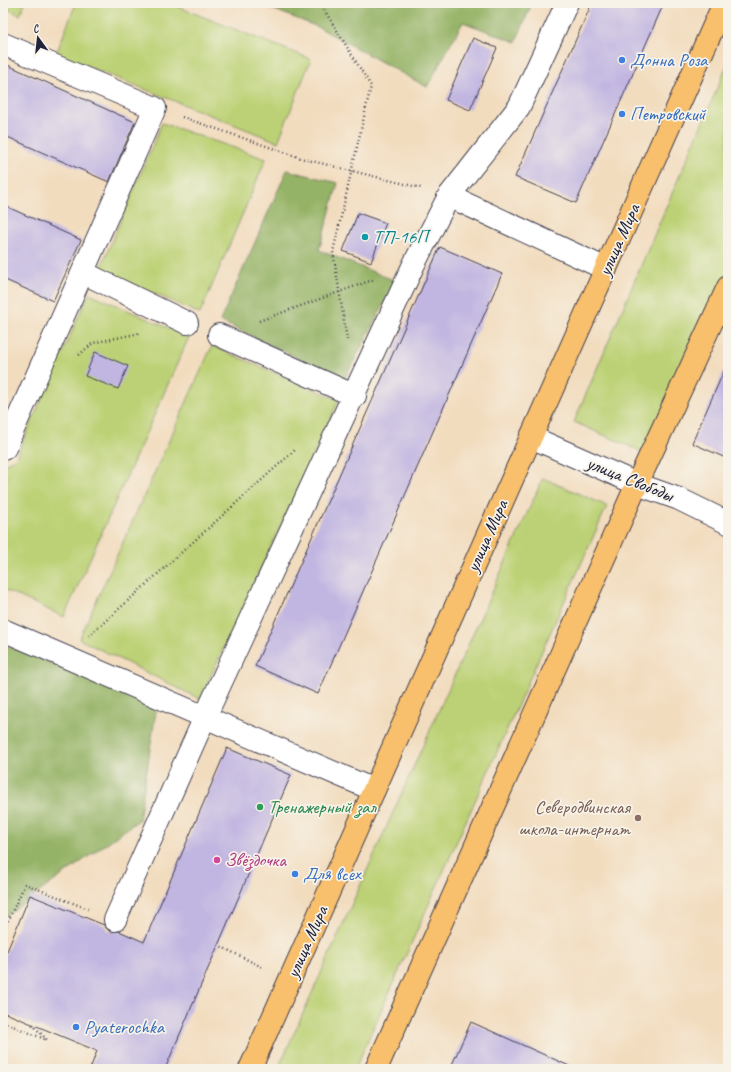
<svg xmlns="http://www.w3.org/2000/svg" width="731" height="1072" font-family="Caveat,sans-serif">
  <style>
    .green { fill: #bcd175; stroke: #6f7a58 }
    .forest { fill: #95b366; stroke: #5c6a50 }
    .building { fill: #c1b5e1 }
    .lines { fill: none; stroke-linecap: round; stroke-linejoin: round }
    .minor-casing { stroke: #413e4f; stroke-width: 24 }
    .major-casing { stroke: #413e4f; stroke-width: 24 }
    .path { stroke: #413e4f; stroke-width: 2.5; stroke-dasharray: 1 3; stroke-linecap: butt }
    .minor { stroke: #fff; stroke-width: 22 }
    .major { stroke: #f8bf6c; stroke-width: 22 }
    .shop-dot { fill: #3f7fe0; stroke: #f7f3e8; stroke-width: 1.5 }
    .culture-dot { fill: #0f9aa8; stroke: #f7f3e8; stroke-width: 1.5 }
    .leisure-dot { fill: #2e9e5b; stroke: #f7f3e8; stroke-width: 1.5 }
    .education-dot { fill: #8d6e63; stroke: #f7f3e8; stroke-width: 1.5 }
    .hotel-dot { fill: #d1479c; stroke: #f7f3e8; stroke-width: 1.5 }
    .labels { text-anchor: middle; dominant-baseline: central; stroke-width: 3.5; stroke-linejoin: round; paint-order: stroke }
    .shop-label { font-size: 19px; fill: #366cbe; stroke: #f7f3e8; text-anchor: start }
    .culture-label { font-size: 19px; fill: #0d838f; stroke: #f7f3e8; text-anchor: start }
    .street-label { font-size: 19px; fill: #22223b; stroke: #f7f3e8 }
    .leisure-label { font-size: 19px; fill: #27864d; stroke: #f7f3e8; text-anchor: start }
    .education-label { font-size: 19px; fill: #785e54; stroke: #f7f3e8; text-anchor: end }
    .hotel-label { font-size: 19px; fill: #b23c85; stroke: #f7f3e8; text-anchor: start }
  </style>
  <rect width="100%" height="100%" fill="#f7f3e8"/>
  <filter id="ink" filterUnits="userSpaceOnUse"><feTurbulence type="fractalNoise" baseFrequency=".025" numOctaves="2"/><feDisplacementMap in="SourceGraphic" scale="8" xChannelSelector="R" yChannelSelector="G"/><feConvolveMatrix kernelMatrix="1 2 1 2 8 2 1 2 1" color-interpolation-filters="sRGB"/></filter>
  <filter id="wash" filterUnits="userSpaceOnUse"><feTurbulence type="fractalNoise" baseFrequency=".012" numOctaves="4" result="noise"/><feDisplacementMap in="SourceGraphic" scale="16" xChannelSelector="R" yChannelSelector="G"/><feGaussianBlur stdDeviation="0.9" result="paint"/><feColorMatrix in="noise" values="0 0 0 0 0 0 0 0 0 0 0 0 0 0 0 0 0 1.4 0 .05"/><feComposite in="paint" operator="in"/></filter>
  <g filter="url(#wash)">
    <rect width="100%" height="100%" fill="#f2dcbe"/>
    <!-- green -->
    <g class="green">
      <polygon points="3,3 25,3 20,15 3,7"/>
      <polygon points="76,3 168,3 311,59 278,142 56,54"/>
      <polygon points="728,63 728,278 652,456 574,422"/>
      <polygon points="162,123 266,159 200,314 100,269"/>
      <polygon points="89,293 189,337 64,617 3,589 3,464 15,459"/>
      <polygon points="212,346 339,400 200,699 79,639"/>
      <polygon points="543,478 607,506 355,1069 278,1069"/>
    </g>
    <!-- forest -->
    <g class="forest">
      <polygon points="257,3 532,3 516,42 463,22 427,87 318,27"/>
      <polygon points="287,170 338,183 319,250 396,281 344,380 220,321"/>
      <polygon points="3,644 157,705 139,820 3,918"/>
    </g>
    <g id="blocks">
      <!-- building -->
      <g class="building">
        <polygon points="592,3 664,3 576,203 515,177"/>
        <polygon points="473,38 497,48 470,110 446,100"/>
        <polygon points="3,63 135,122 109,182 3,135"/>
        <polygon points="3,205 81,240 53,301 3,279"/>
        <polygon points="358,213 386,223 371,262 343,251"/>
        <polygon points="440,247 502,274 318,694 255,666"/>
        <polygon points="95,352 128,366 118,389 85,376"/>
        <polygon points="728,362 728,459 692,443"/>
        <polygon points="227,748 291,775 165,1069 90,1069 97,1051 3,1012 3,961 30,895 104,925 110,932 119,931 144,942"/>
        <polygon points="471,1022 576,1069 450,1069"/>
      </g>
    </g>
  </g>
  <g filter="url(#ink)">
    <use href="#blocks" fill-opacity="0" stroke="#413e4f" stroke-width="1"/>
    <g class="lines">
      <!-- minor casing -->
      <g class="minor-casing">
        <g id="minor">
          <polyline points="3,44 155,108 5,448 3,449"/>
          <polyline points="449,196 606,269"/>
          <polyline points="84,273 187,323"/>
          <polyline points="219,335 355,396"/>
          <polyline points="531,437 637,484 679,499 728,523"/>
          <polyline points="3,630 374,790"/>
          <polyline points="115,920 205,717 414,264 449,196 519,107 567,3"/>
        </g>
      </g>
      <!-- major casing -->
      <g class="major-casing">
        <g id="major">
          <polyline points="250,1069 724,3"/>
          <polyline points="376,1069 637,484 728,287"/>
        </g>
      </g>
      <!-- path -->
      <g class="path">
        <polyline points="320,3 371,86 333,252 347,340"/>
        <polyline points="182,117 304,159 421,188"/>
        <polyline points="259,321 375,279"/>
        <polyline points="79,355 93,343 140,333"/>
        <polyline points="89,636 296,449"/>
        <polyline points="3,932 25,884 88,909"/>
        <polyline points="218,945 264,968"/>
        <polyline points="3,1022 47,1040 32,1024"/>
      </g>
      <!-- minor -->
      <use href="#minor" class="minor"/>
      <!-- major -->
      <use href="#major" class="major"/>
    </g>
  </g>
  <!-- markers -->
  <g class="shop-dot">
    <circle cx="622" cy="60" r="4"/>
    <circle cx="622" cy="114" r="4"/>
    <circle cx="295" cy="874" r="4"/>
    <circle cx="76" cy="1027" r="4"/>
  </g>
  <circle class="culture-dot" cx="365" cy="237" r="4"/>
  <circle class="leisure-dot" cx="260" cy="807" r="4"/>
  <circle class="education-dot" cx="638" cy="818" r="4"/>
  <circle class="hotel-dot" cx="217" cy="860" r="4"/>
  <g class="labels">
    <!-- shop labels -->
    <g class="shop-label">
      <text x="630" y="60">Донна Роза</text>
      <text x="630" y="114">Петровский</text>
      <text x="303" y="874">Для всех</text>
      <text x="84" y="1027">Pyaterochka</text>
    </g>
    <!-- culture labels -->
    <g class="culture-label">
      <text x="373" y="237">ТП-16П</text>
    </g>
    <!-- street labels -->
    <g class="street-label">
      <text transform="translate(619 240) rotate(-66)">улица Мира</text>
      <text transform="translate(630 479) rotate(22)">улица Свободы</text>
      <text transform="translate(487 536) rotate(-66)">улица Мира</text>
      <text transform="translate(307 942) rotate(-66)">улица Мира</text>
    </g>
    <!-- leisure labels -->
    <g class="leisure-label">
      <text x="268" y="807">Тренажерный зал</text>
    </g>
    <!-- education labels -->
    <g class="education-label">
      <text x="630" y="807">Северодвинская<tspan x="630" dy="22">школа-интернат</tspan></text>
    </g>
    <!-- hotel labels -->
    <g class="hotel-label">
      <text x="225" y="860">Звёздочка</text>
    </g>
  </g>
  <!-- margin -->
  <rect width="731" height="1072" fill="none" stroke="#f7f3e8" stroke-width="16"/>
  <!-- north arrow -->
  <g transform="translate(38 38) rotate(345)" stroke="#f7f3e8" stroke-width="3" paint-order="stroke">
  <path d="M0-3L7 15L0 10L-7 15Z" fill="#22223b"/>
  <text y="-6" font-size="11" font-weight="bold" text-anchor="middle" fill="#22223b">С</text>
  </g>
</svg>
